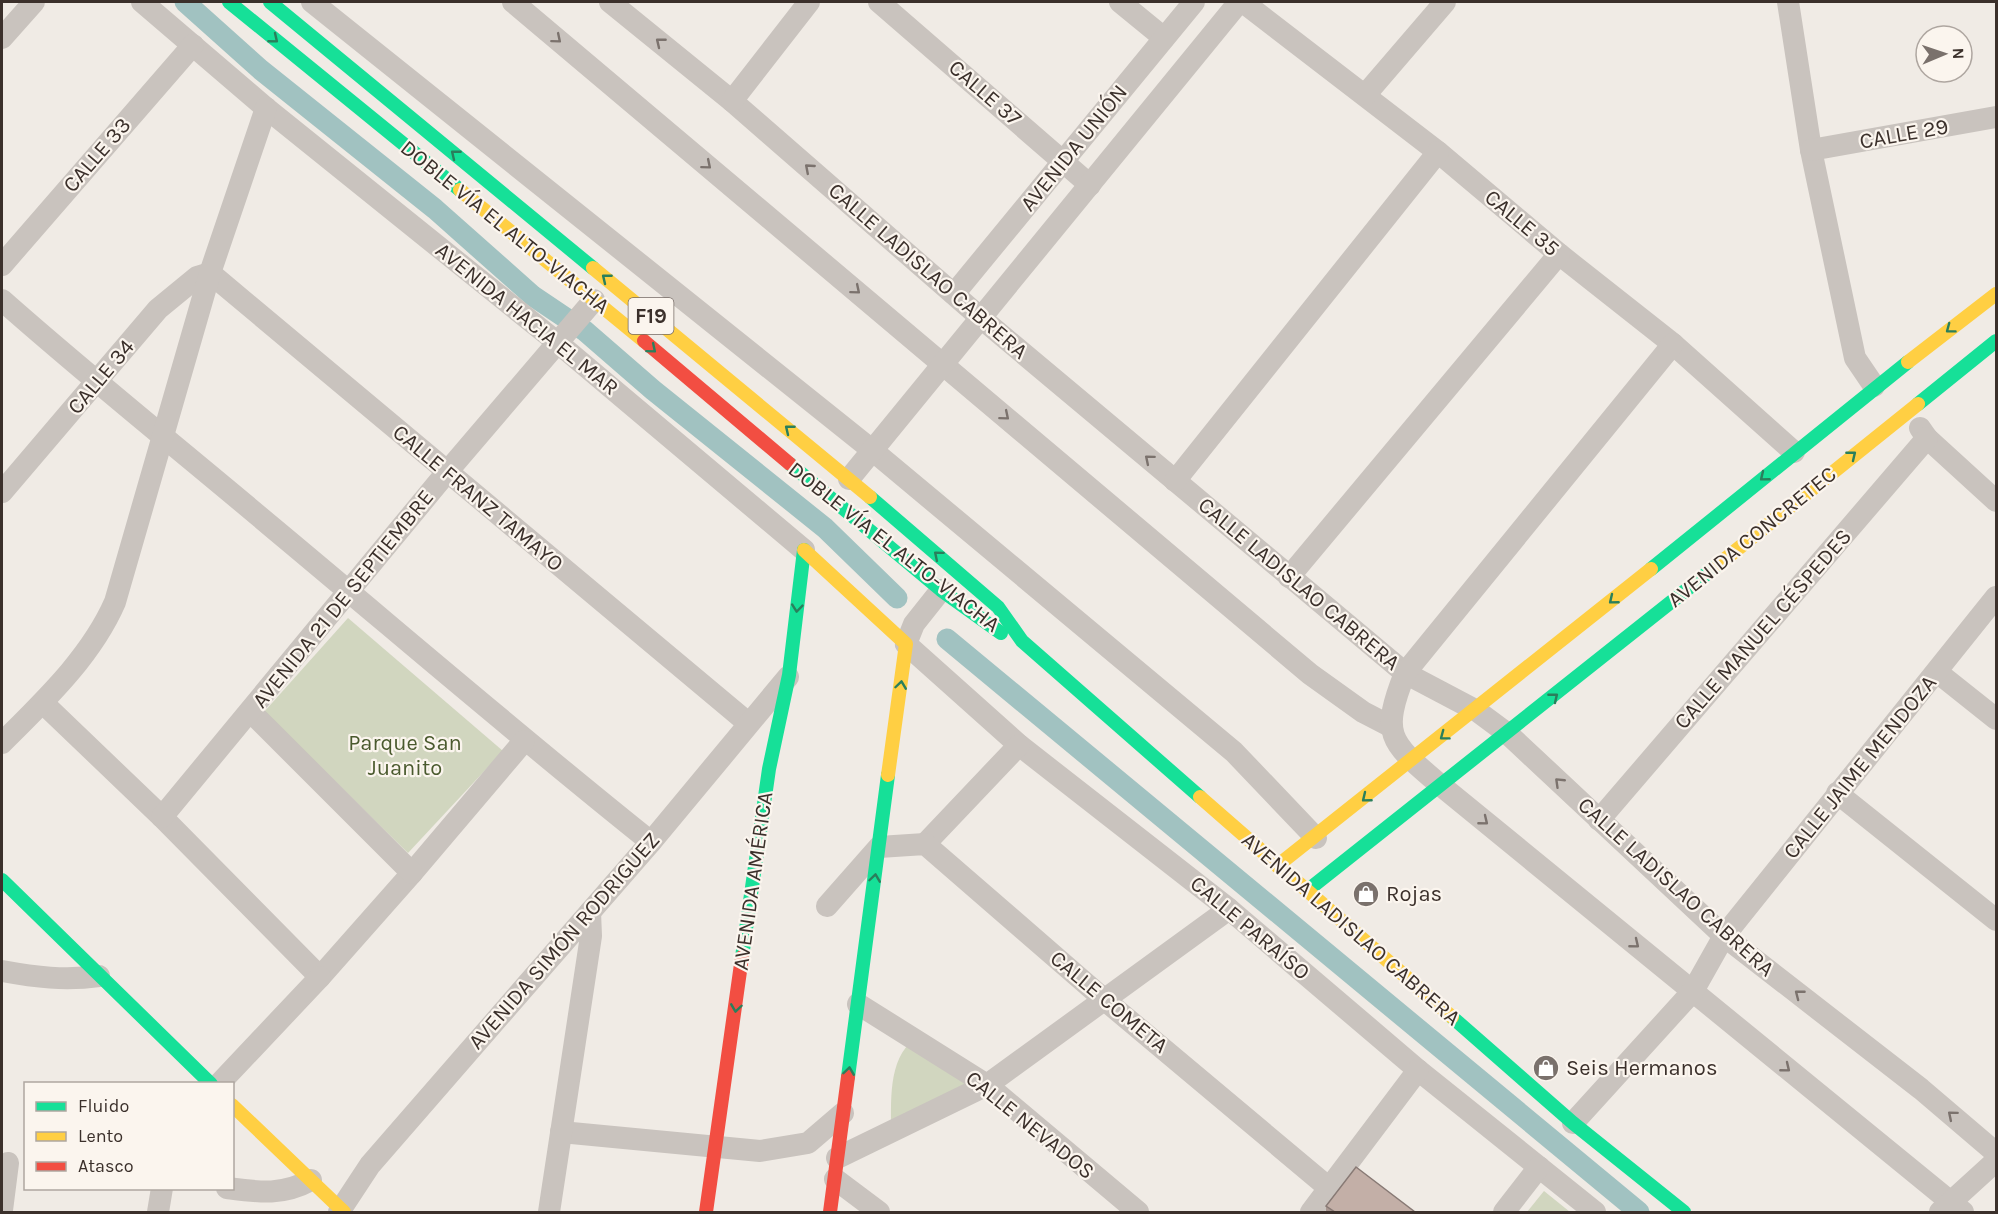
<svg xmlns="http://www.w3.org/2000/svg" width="1998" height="1214" font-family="Karla,sans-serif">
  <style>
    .green { fill: #d1d6bf }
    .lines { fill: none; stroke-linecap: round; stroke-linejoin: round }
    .canal { stroke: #a1c2c1; stroke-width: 21 }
    .street { stroke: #c9c3be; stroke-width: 22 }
    .fast { stroke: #16e098; stroke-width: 14 }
    .slow { stroke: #ffcf43; stroke-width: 14 }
    .jam { stroke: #f24e42; stroke-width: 14 }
    .wall { fill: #a89690 }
    .building { fill: #c3afa7; stroke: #887a75; stroke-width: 1.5 }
    .oneway { stroke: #2a7f5c }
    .oneway2 { stroke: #7b726d }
    .labels { text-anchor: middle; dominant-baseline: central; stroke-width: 4.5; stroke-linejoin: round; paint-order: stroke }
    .shield { fill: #fbf5ee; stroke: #756b66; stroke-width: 1.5 }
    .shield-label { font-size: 21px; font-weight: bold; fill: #3b302b }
    .street-label { font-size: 22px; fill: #3b302b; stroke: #fbf5ee }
    .park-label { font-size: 22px; fill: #4a5a2e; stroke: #fbf5ee }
    .poi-label { font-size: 22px; fill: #3b302b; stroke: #fbf5ee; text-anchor: start }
  </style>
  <rect width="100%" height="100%" fill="#f0ebe5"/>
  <!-- green -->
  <g class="green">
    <polygon points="348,618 503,751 408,853 264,712"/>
    <path d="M 910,1043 L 972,1086 L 891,1142 C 892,1111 886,1066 910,1043 Z"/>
    <polygon points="1544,1191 1570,1212 1527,1212"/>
  </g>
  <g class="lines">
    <!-- canal -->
    <g class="canal">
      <polyline points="185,2 261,70 435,209 533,296 585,331 653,390 825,528 897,598"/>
      <polyline points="947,639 1639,1212"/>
    </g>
    <!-- street -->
    <g class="street">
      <polyline points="142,2 266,108 558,343 804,550"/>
      <polyline points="312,2 872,450 1234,752 1316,838"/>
      <polyline points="513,2 1310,674 1363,712 1390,726"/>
      <polyline points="610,2 732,101 981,318 1405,673 1477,711 1508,734 1724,936 1921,1089 1996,1153"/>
      <polyline points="879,2 1090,185"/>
      <polyline points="1120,2 1164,38"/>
      <polyline points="1243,2 1438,152 1559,254 1673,344 1794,452"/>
      <polyline points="1788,2 1811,150 1855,358 1874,386"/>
      <polyline points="2,38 34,2"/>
      <polyline points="1366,94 1445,2"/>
      <polyline points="732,101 809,2"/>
      <polyline points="1811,150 1996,117"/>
      <polyline points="2,265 193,45"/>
      <polyline points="210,273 748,723"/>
      <polyline points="954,294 1194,2"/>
      <path d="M 2,300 C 90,378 183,452 273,528 C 399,633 523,740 651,842"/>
      <path d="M 1673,344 L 1405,673 C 1380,736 1390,742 1439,784 L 1963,1212"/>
      <polyline points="1920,428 1927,438 1996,501"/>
      <polyline points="849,479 1239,2"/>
      <polyline points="1175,481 1438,152"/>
      <polyline points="2,492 158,309 197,277 210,273"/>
      <polyline points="1289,577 1559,254"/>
      <polyline points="941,590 914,624 906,644 1019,745 1229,909 1418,1070 1595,1212"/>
      <polyline points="1937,672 1996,719"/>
      <polyline points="43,703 162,817 320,977 412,873 524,741"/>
      <polyline points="251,712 412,873"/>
      <path d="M 2,743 C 44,701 91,657 115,602 L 210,273 L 266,108"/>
      <polyline points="1837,793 1996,920"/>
      <polyline points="162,817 447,472 594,300"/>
      <polyline points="1599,820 1927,438"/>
      <polyline points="925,844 1019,745"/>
      <polyline points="827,906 879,847 925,844 1106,1001 1329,1188"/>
      <path d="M 2,971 C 35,977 65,981 99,976"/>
      <polyline points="858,1004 987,1085 1138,1212"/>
      <polyline points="219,1084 320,977"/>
      <polyline points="1573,1123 1693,991 1724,936 1996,597"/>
      <polyline points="561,1132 760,1151 808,1143 843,1113"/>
      <polyline points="837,1158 987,1085 1229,909"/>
      <polyline points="835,1179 879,1212"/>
      <path d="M 227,1188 C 258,1192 282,1196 311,1180"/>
      <polyline points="2,1210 8,1163"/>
      <polyline points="158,1212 162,1188"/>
      <polyline points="339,1212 370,1165 651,842 788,677"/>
      <polyline points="549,1212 591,936 590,912"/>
      <polyline points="1311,1212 1418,1070"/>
      <polyline points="1504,1212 1539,1167"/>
      <polyline points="1940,1212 1996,1161"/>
    </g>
    <!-- fast -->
    <g class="fast">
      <polyline points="229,2 460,190"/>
      <polyline points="270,2 593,268"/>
      <polyline points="1918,404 1996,341"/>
      <polyline points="790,464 941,590 1001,633"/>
      <polyline points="870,497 998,607 1022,641 1200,797"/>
      <polyline points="1651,569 1908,362"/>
      <polyline points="2,880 211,1084"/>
      <polyline points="1308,890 1719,564"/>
      <polyline points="742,957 769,769 789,675 804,550"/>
      <polyline points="1452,1017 1573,1123 1684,1212"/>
      <polyline points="848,1077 888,775"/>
    </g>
    <!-- slow -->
    <g class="slow">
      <polyline points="460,190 644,341"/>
      <polyline points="593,268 870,497"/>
      <polyline points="1908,362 1996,294"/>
      <polyline points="804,550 906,644 888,775"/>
      <polyline points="1719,564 1918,404"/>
      <polyline points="1200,797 1452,1017"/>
      <polyline points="1277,866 1651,569"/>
      <polyline points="232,1105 344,1212"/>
    </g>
    <!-- jam -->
    <g class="jam">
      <polyline points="644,341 790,464"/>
      <polyline points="706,1212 742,957"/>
      <polyline points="830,1212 848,1077"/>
    </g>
  </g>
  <!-- wall -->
  <polygon class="wall" points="1326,1206 1415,1212 1326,1212"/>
  <!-- building -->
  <polygon class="building" points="1356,1167 1415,1212 1335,1212 1326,1206"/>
  <!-- one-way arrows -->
  <defs><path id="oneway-chevron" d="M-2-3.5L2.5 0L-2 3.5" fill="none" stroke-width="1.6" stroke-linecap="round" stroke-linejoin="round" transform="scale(1.5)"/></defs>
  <g class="oneway">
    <use href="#oneway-chevron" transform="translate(274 39) rotate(39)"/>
    <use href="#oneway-chevron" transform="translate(455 154) rotate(-141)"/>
    <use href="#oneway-chevron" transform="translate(606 278) rotate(-141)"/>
    <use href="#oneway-chevron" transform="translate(1950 329) rotate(143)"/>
    <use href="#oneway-chevron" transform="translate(652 349) rotate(40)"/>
    <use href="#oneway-chevron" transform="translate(789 429) rotate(-141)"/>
    <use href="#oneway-chevron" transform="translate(1852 455) rotate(-39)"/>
    <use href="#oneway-chevron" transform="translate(1764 477) rotate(141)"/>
    <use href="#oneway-chevron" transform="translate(938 555) rotate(-140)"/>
    <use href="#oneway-chevron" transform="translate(1613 600) rotate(141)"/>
    <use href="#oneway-chevron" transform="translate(797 608) rotate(96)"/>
    <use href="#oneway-chevron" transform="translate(901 685) rotate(-82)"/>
    <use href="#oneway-chevron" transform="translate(1554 697) rotate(-39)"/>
    <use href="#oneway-chevron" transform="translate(1444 736) rotate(143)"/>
    <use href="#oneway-chevron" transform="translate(1366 798) rotate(141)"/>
    <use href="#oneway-chevron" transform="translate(875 878) rotate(-82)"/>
    <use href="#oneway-chevron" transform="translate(736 1008) rotate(98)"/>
    <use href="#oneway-chevron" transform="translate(849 1071) rotate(-82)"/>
  </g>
  <g class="oneway2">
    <use href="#oneway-chevron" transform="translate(557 39) rotate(40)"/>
    <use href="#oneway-chevron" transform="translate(660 42) rotate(-141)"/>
    <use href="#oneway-chevron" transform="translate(707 165) rotate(40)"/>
    <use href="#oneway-chevron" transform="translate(809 168) rotate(-139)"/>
    <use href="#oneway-chevron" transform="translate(856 290) rotate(40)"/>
    <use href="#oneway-chevron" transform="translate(1005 416) rotate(40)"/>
    <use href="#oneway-chevron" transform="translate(1149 459) rotate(-140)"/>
    <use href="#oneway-chevron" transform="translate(1559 782) rotate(-136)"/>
    <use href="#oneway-chevron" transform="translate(1484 821) rotate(39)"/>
    <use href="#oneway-chevron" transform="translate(1635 944) rotate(39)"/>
    <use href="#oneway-chevron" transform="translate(1799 994) rotate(-142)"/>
    <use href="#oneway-chevron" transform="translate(1786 1068) rotate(39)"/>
    <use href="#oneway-chevron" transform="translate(1952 1115) rotate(-140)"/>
  </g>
  <!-- icons -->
  <defs>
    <g id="shop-disc" transform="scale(1.35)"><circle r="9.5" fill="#7a716c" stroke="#fbf5ee"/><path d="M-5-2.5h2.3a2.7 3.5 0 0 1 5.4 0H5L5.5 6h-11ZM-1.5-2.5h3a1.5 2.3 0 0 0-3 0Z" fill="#fff"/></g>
  </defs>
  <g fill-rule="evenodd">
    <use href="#shop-disc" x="1366" y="894"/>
    <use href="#shop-disc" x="1546" y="1068"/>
  </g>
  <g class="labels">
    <!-- shield labels -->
    <rect class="shield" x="628.5" y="298" width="45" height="36" rx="4.5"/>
    <g class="shield-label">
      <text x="651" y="316">F19</text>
    </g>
    <!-- street labels -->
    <g class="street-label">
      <text transform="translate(985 93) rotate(41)">CALLE 37</text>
      <text transform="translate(1904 134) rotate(-10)">CALLE 29</text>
      <text transform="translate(1074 148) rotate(-51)">AVENIDA UNIÓN</text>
      <text transform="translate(97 155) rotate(-49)">CALLE 33</text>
      <text transform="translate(1522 223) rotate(40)">CALLE 35</text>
      <text transform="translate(505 227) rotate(39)">DOBLE VÍA EL ALTO-VIACHA</text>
      <text transform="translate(928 271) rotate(41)">CALLE LADISLAO CABRERA</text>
      <text transform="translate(527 319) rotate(39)">AVENIDA HACIA EL MAR</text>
      <text transform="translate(101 377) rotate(-50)">CALLE 34</text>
      <text transform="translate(478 498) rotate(40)">CALLE FRANZ TAMAYO</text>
      <text transform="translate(1752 537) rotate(-39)">AVENIDA CONCRETEC</text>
      <text transform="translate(894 547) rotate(38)">DOBLE VÍA EL ALTO-VIACHA</text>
      <text transform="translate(1299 584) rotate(40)">CALLE LADISLAO CABRERA</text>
      <text transform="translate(343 599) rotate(-51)">AVENIDA 21 DE SEPTIEMBRE</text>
      <text transform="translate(1763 629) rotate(-49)">CALLE MANUEL CÉSPEDES</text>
      <text transform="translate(1860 767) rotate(-51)">CALLE JAIME MENDOZA</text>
      <text transform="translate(753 881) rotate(-82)">AVENIDA AMÉRICA</text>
      <text transform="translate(1676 887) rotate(42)">CALLE LADISLAO CABRERA</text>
      <text transform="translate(1250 928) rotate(40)">CALLE PARAÍSO</text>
      <text transform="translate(1351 929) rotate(41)">AVENIDA LADISLAO CABRERA</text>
      <text transform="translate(564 941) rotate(-49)">AVENIDA SIMÓN RODRIGUEZ</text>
      <text transform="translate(1109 1002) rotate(40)">CALLE COMETA</text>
      <text transform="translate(1030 1125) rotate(39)">CALLE NEVADOS</text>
    </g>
    <!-- park labels -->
    <g class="park-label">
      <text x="405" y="743">Parque San<tspan x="405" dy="25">Juanito</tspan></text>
    </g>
    <!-- poi labels -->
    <g class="poi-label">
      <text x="1386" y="894">Rojas</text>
      <text x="1566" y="1068">Seis Hermanos</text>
    </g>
  </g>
  <!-- border -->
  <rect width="1998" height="1214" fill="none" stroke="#3b302b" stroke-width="6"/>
  <!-- legend -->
  <rect x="24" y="1082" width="210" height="108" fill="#fbf5ee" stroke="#aea6a0" stroke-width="1.5"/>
  <rect x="36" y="1102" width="30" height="9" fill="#16e098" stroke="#aea6a0" stroke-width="1.5"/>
  <text x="78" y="1112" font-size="18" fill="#3b302b">Fluido</text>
  <rect x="36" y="1132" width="30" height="9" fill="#ffcf43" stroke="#aea6a0" stroke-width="1.5"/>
  <text x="78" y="1142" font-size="18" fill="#3b302b">Lento</text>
  <rect x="36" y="1162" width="30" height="9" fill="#f24e42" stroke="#aea6a0" stroke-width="1.5"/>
  <text x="78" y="1172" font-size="18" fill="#3b302b">Atasco</text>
  <!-- north arrow -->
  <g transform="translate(1944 54) rotate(88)"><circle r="28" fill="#fbf5ee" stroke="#aea6a0" stroke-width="1.5"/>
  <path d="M0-4.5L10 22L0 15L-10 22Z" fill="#7a716c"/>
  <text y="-9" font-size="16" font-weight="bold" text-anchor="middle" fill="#3b302b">N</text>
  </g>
</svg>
